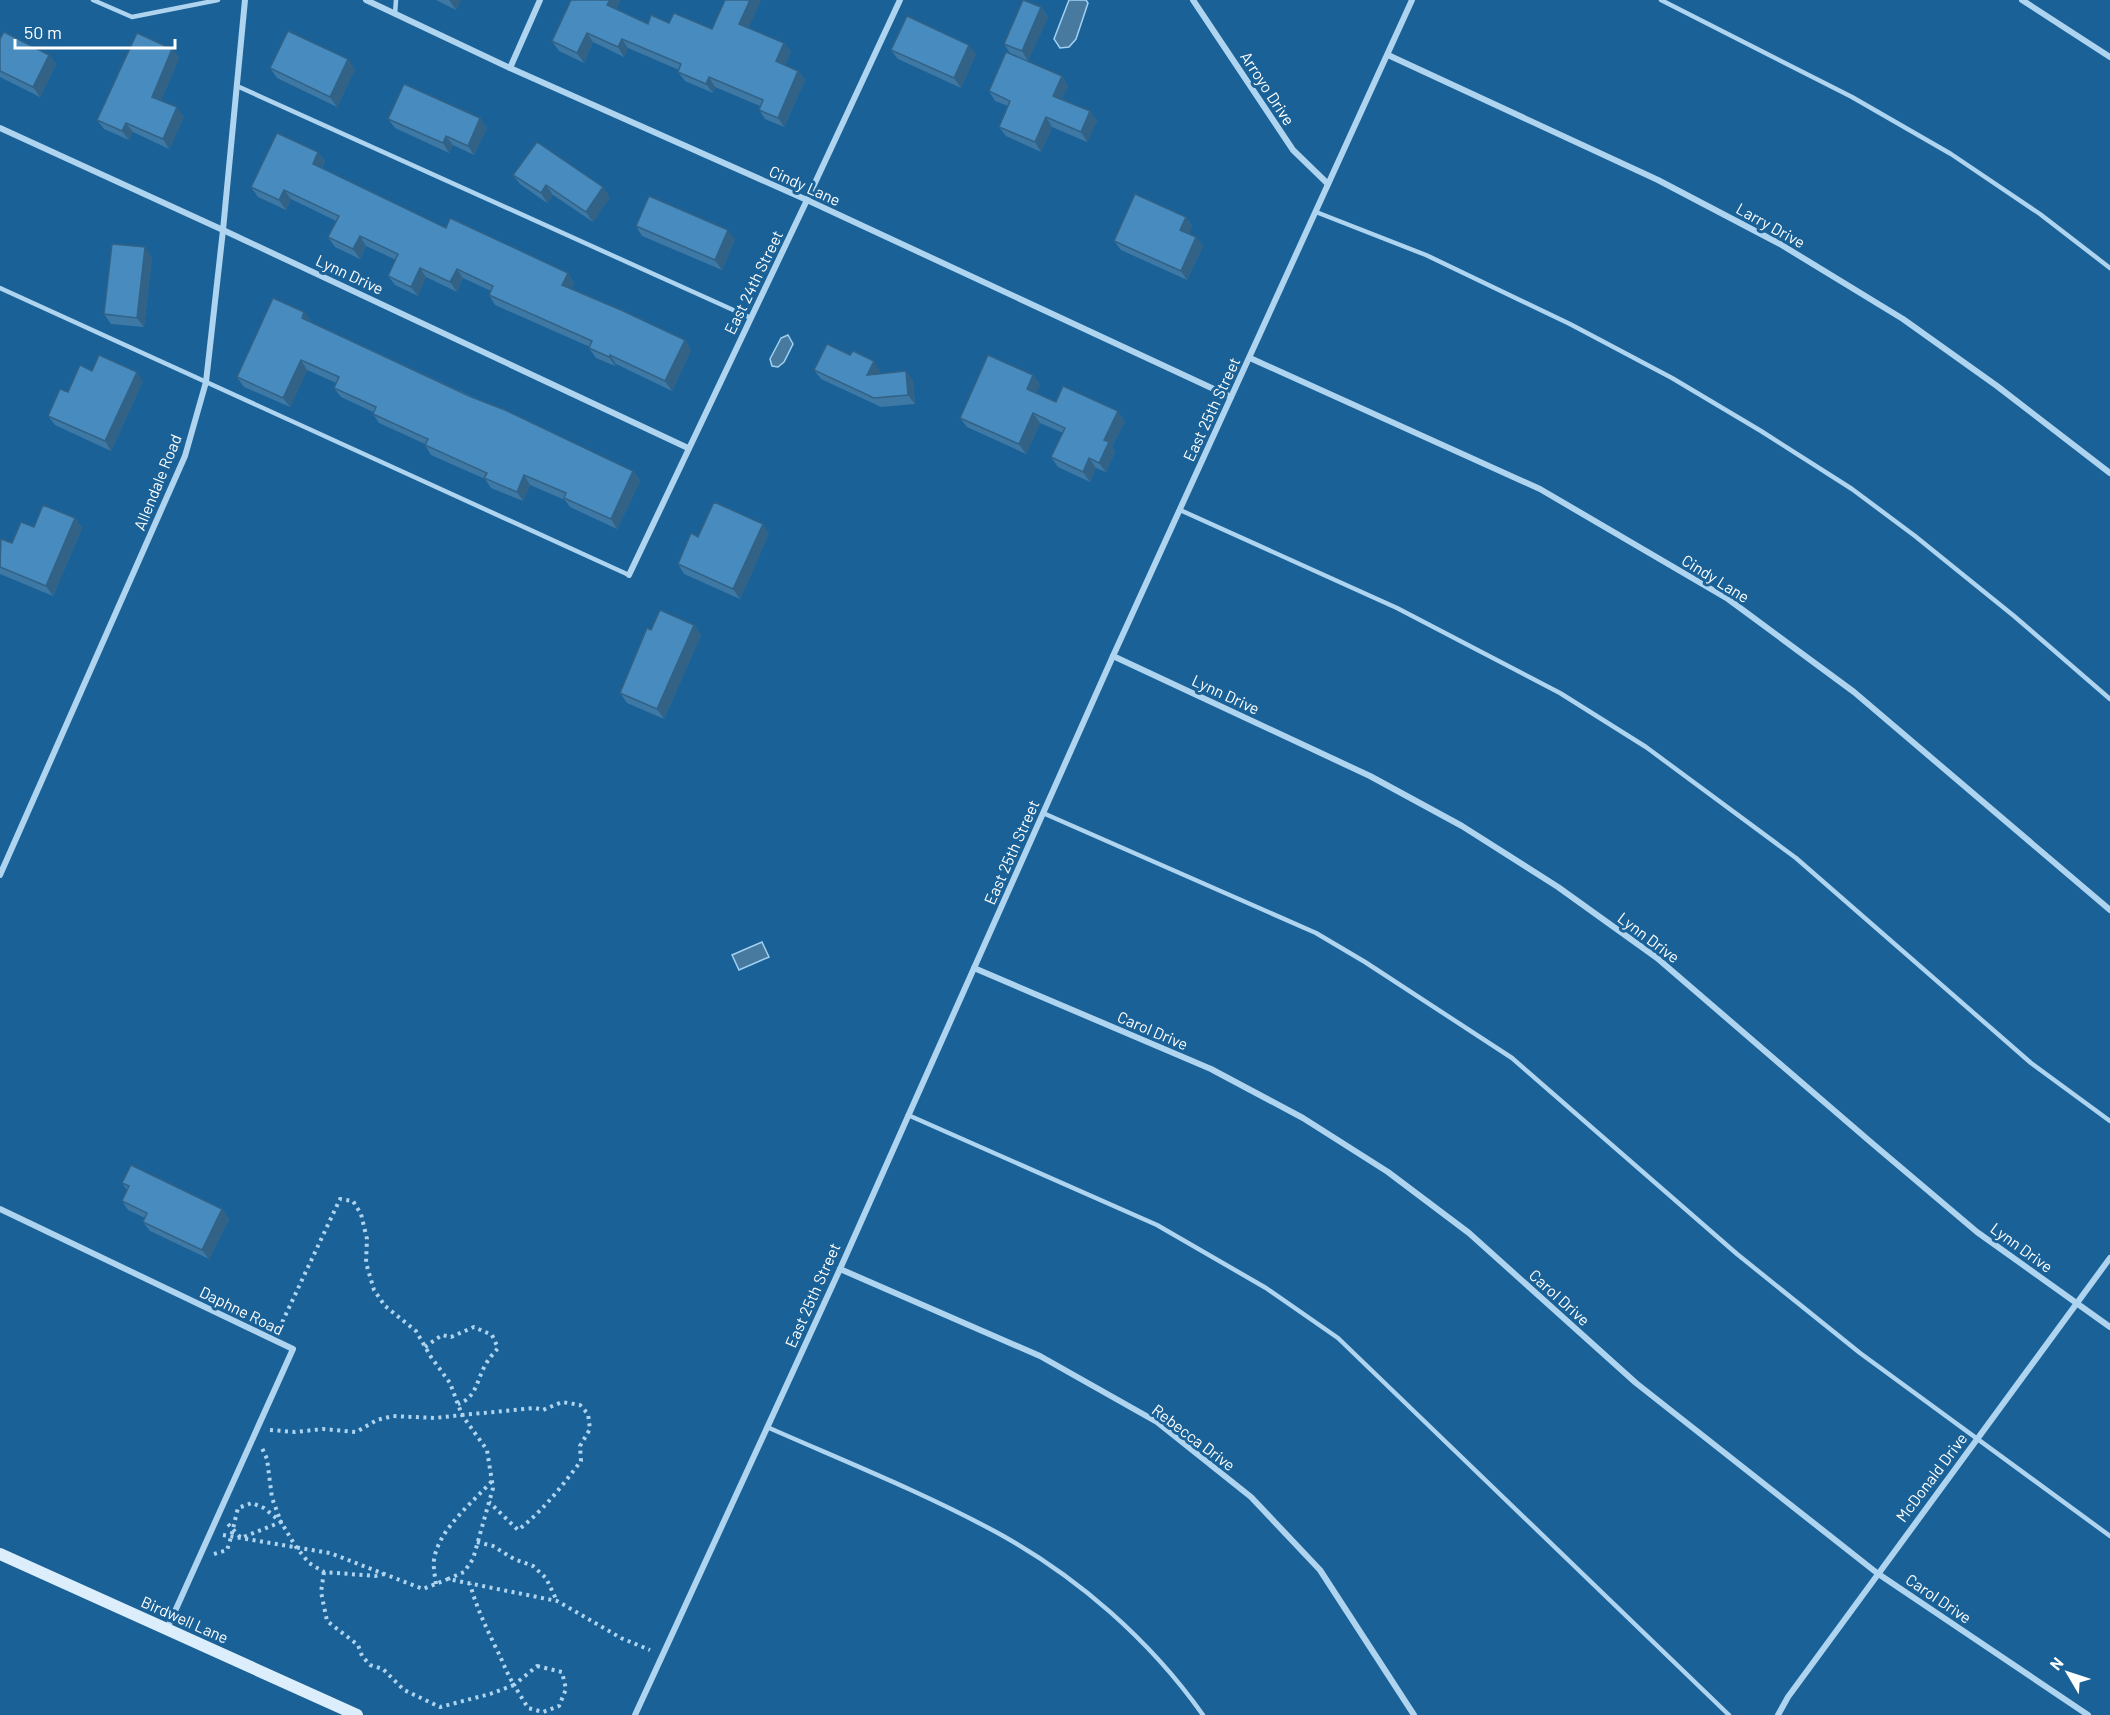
<svg xmlns="http://www.w3.org/2000/svg" width="2110" height="1715" font-family="Barlow,sans-serif">
  <style>
    .water { fill: #48799f; stroke: #a1d1f2; stroke-width: 1.5 }
    .lines { fill: none; stroke-linecap: round; stroke-linejoin: round }
    .path { stroke: #aed4f0; stroke-width: 4; stroke-dasharray: 3 4.5; stroke-linecap: butt }
    .lane { stroke: #aed4f0; stroke-width: 4.5 }
    .street { stroke: #aed4f0; stroke-width: 6 }
    .secondary { stroke: #dceefb; stroke-width: 12 }
    .wall { fill: #3e78a4 }
    .shaded-wall { fill: #326286 }
    .building { fill: #488cbf; stroke: #326286; stroke-width: 1.5 }
    .labels { text-anchor: middle; dominant-baseline: central; stroke-width: 6; stroke-linejoin: round; paint-order: stroke }
    .street-label { font-size: 16px; fill: #fff; stroke: #1a6197 }
  </style>
  <rect width="100%" height="100%" fill="#1a6197"/>
  <!-- water -->
  <g class="water">
    <polygon points="1069,0 1086,0 1088,3 1076,39 1069,47 1060,48 1054,39"/>
    <polygon points="788,335 793,344 784,362 778,367 772,366 770,359 781,338"/>
    <polygon points="762,942 769,957 739,970 732,955"/>
  </g>
  <g class="lines">
    <!-- path -->
    <g class="path">
      <path d="M 279,1329 L 340,1199 L 353,1201 L 361,1214 L 367,1239 L 366,1263 L 374,1290 L 385,1306 L 416,1331 L 431,1357 L 450,1383 L 462,1415 L 535,1408 L 543,1410 L 562,1402 L 580,1405 L 588,1414 L 590,1429 L 580,1446 L 581,1461 C 562,1486 543,1511 518,1530 L 489,1502"/>
      <path d="M 425,1347 L 442,1335 L 451,1337 L 474,1327 L 492,1335 L 498,1348 C 494,1353 489,1358 486,1364 C 477,1378 477,1398 458,1404"/>
      <polyline points="270,1430 295,1432 323,1429 356,1432 377,1420 393,1416 435,1418 462,1415 487,1450 493,1488 473,1559 464,1572 448,1579"/>
      <polyline points="228,1524 241,1538 281,1522 296,1547 309,1563 324,1572 375,1576 385,1574"/>
      <polyline points="223,1535 330,1553 423,1589 448,1579 557,1601 621,1638 650,1650"/>
      <polyline points="477,1542 493,1546 514,1559 533,1566 546,1578 557,1601"/>
      <path d="M 214,1554 L 227,1550 C 232,1536 234,1523 238,1508 L 252,1503 L 264,1508 L 281,1522 L 272,1498 L 267,1459 L 262,1448"/>
      <path d="M 324,1572 L 321,1592 L 327,1621 L 358,1645 L 362,1656 L 370,1665 L 383,1669 L 404,1690 L 440,1707 L 490,1694 L 514,1685 C 506,1672 502,1659 495,1646 C 485,1625 476,1606 470,1584"/>
      <path d="M 436,1584 C 435,1576 433,1567 434,1560 C 438,1530 472,1503 492,1481"/>
      <polygon points="537,1666 562,1672 566,1689 559,1706 543,1712 528,1708 514,1685"/>
    </g>
    <!-- lane -->
    <g class="lane">
      <polyline points="93,0 132,17 218,0"/>
      <polyline points="1661,0 1852,97 1951,154 2040,214 2110,268"/>
      <polyline points="395,14 396,0"/>
      <polyline points="237,86 751,318"/>
      <polyline points="1316,212 1426,255 1570,324 1672,378 1761,431 1852,489 1915,536 2014,616 2110,699"/>
      <polyline points="0,288 629,575"/>
      <polyline points="1180,510 1397,608 1560,693 1646,747 1796,858 2031,1063 2110,1121"/>
      <polyline points="1043,813 1316,933 1365,962 1512,1058 1737,1254 1860,1353 2110,1536"/>
      <polyline points="908,1115 1157,1225 1266,1288 1338,1338 1729,1715"/>
      <path d="M 767,1427 C 844,1461 922,1492 996,1532 C 1077,1576 1150,1640 1203,1715"/>
    </g>
    <!-- street -->
    <g class="street">
      <polyline points="366,0 510,68 807,200 1231,397"/>
      <polyline points="1193,0 1293,150 1328,184"/>
      <polyline points="2022,0 2110,57"/>
      <polyline points="1388,55 1658,180 1780,244 1903,319 1997,386 2110,473"/>
      <polyline points="510,68 540,0"/>
      <polyline points="0,128 223,230 688,448"/>
      <polyline points="1250,358 1540,489 1728,599 1854,692 2110,910"/>
      <polyline points="629,575 807,200 900,0"/>
      <polyline points="1113,656 1370,776 1462,826 1558,887 1657,958 1873,1144 1977,1232 2110,1327"/>
      <polyline points="0,875 185,456 206,382 223,230 245,0"/>
      <polyline points="974,968 1211,1069 1303,1118 1388,1172 1469,1233 1636,1383 1877,1573 2088,1715"/>
      <polyline points="0,1209 293,1349 167,1629"/>
      <polyline points="840,1269 1040,1356 1157,1422 1251,1497 1320,1570 1414,1715"/>
      <polyline points="635,1715 840,1269 1113,656 1412,0"/>
      <polyline points="1778,1715 1788,1697 2110,1258"/>
    </g>
    <!-- secondary -->
    <polyline class="secondary" points="0,1554 357,1715"/>
  </g>
  <!-- wall -->
  <g class="wall">
    <polygon points="436,0 461,0 456,10"/>
    <polygon points="621,0 616,9 648,24 669,23 712,29 725,0 761,0 748,28 784,43 791,52 785,65 798,71 805,80 784,127 765,119 759,110 760,106 715,87 713,93 685,81 678,72 679,70 628,48 624,57 593,42 584,63 559,51 552,41"/>
    <polygon points="1041,7 1048,17 1028,61 1010,53 1004,44"/>
    <polygon points="0,39 49,55 56,64 40,97 0,77"/>
    <polygon points="172,49 179,58 161,100 184,117 169,149 133,132 129,140 104,129 97,120"/>
    <polygon points="891,50 976,54 961,88 898,59"/>
    <polygon points="270,68 355,69 337,107 277,78"/>
    <polygon points="1062,76 1068,86 1062,99 1090,111 1097,121 1087,142 1052,127 1041,152 1006,136 999,127 1008,106 995,101 989,91"/>
    <polygon points="480,118 487,128 474,155 453,145 449,153 395,128 388,119"/>
    <polygon points="318,152 325,161 322,168 446,228 568,273 574,283 571,289 685,340 691,350 672,391 616,364 615,366 596,358 589,348 590,347 495,305 489,295 491,291 463,278 457,292 426,277 418,296 395,285 388,276 396,260 366,246 360,259 335,247 328,237 336,221 291,199 286,210 258,197 251,187"/>
    <polygon points="513,175 610,197 593,222 553,195 547,203 520,184"/>
    <polygon points="1186,217 1192,226 1189,234 1196,237 1203,246 1187,280 1121,250 1114,241"/>
    <polygon points="636,226 735,239 722,270 642,236"/>
    <polygon points="152,257 144,327 111,324 104,314"/>
    <polygon points="304,312 311,322 633,471 640,481 617,529 570,507 565,500 530,485 523,501 491,488 485,479 431,455 425,445 425,444 379,423 373,414 373,412 341,397 334,388 336,383 307,370 290,407 244,387 237,377"/>
    <polygon points="814,370 880,371 879,373 913,380 915,404 881,407 821,379"/>
    <polygon points="92,371 143,381 111,451 55,425 48,416 68,392"/>
    <polygon points="1033,375 1040,385 1036,393 1056,402 1125,421 1112,447 1115,452 1106,472 1096,468 1090,482 1058,467 1051,457 1063,433 1040,423 1026,454 967,427 960,418"/>
    <polygon points="75,518 82,528 53,596 0,574 0,540 12,543 34,527"/>
    <polygon points="769,533 740,599 684,574 678,564"/>
    <polygon points="694,625 701,635 664,719 627,703 620,693 651,630"/>
    <polygon points="122,1183 222,1209 229,1219 209,1259 150,1231 143,1222 145,1218 128,1210 122,1201 127,1190"/>
  </g>
  <!-- shaded-wall -->
  <g class="shaded-wall">
    <polygon points="449,0 461,0 456,10"/>
    <polygon points="610,0 621,0 614,14 607,5"/>
    <polygon points="750,0 761,0 746,34 739,24"/>
    <polygon points="1041,7 1048,17 1028,61 1022,51"/>
    <polygon points="587,33 593,42 584,63 577,53"/>
    <polygon points="622,39 628,48 624,57 618,47"/>
    <polygon points="784,43 791,52 783,71 776,61"/>
    <polygon points="969,45 976,54 961,88 954,78"/>
    <polygon points="172,49 179,58 159,106 152,97"/>
    <polygon points="49,55 56,64 40,97 33,87"/>
    <polygon points="348,59 355,69 337,107 330,97"/>
    <polygon points="798,71 805,80 784,127 778,118"/>
    <polygon points="1062,76 1068,86 1060,105 1053,96"/>
    <polygon points="709,77 715,87 713,93 706,84"/>
    <polygon points="177,107 184,117 169,149 163,139"/>
    <polygon points="1090,111 1097,121 1087,142 1081,132"/>
    <polygon points="1046,117 1052,127 1041,152 1035,142"/>
    <polygon points="480,118 487,128 474,155 468,146"/>
    <polygon points="126,123 133,132 129,140 122,131"/>
    <polygon points="446,136 453,145 449,153 443,143"/>
    <polygon points="318,152 325,161 319,173 313,164"/>
    <polygon points="546,185 553,195 547,203 541,193"/>
    <polygon points="603,187 610,197 593,222 586,212"/>
    <polygon points="284,190 291,199 286,210 279,200"/>
    <polygon points="1186,217 1192,226 1187,239 1180,230"/>
    <polygon points="728,230 735,239 722,270 715,260"/>
    <polygon points="360,236 366,246 360,259 353,249"/>
    <polygon points="1196,237 1203,246 1187,280 1181,271"/>
    <polygon points="145,247 152,257 144,327 137,318"/>
    <polygon points="420,268 426,277 418,296 411,287"/>
    <polygon points="457,269 463,278 457,292 450,282"/>
    <polygon points="568,273 574,283 569,295 562,285"/>
    <polygon points="304,312 311,322 308,328 302,318"/>
    <polygon points="685,340 691,350 672,391 665,381"/>
    <polygon points="610,355 616,364 615,366 609,357"/>
    <polygon points="301,360 307,370 290,407 283,398"/>
    <polygon points="874,361 880,371 874,384 867,375"/>
    <polygon points="906,371 913,380 915,404 908,395"/>
    <polygon points="137,372 143,381 111,451 105,441"/>
    <polygon points="1033,375 1040,385 1034,398 1027,389"/>
    <polygon points="1118,411 1125,421 1112,447 1115,452 1106,472 1099,463 1104,440"/>
    <polygon points="1033,413 1040,423 1026,454 1019,444"/>
    <polygon points="1089,458 1096,468 1090,482 1083,472"/>
    <polygon points="633,471 640,481 617,529 611,519"/>
    <polygon points="524,475 530,485 523,501 517,492"/>
    <polygon points="75,518 82,528 53,596 46,586"/>
    <polygon points="763,524 769,533 740,599 733,589"/>
    <polygon points="694,625 701,635 664,719 657,709"/>
    <polygon points="222,1209 229,1219 209,1259 202,1250"/>
  </g>
  <!-- building -->
  <g class="building">
    <polygon points="571,0 610,0 607,5 648,24 651,15 669,23 674,13 712,29 725,0 750,0 739,24 784,43 776,61 798,71 778,118 759,110 763,100 709,77 706,84 678,72 681,64 622,39 618,47 587,33 577,53 552,41"/>
    <polygon points="1023,0 1041,7 1022,51 1004,44"/>
    <polygon points="907,16 969,45 954,78 891,50"/>
    <polygon points="288,31 348,59 330,97 270,68"/>
    <polygon points="4,32 49,55 33,87 0,71 0,39"/>
    <polygon points="137,33 172,49 152,97 177,107 163,139 126,123 122,131 97,120"/>
    <polygon points="1006,52 1062,76 1053,96 1090,111 1081,132 1046,117 1035,142 999,127 1010,101 989,91"/>
    <polygon points="404,84 480,118 468,146 446,136 443,143 388,119"/>
    <polygon points="277,133 318,152 313,164 446,228 450,218 568,273 562,285 621,310 685,340 665,381 610,355 609,357 589,348 592,341 489,295 493,286 457,269 450,282 420,268 411,287 388,276 398,254 360,236 353,249 328,237 339,216 284,190 279,200 251,187"/>
    <polygon points="537,142 603,187 586,212 546,185 541,193 513,175"/>
    <polygon points="1135,194 1186,217 1180,230 1196,237 1181,271 1114,241"/>
    <polygon points="649,196 728,230 715,260 636,226"/>
    <polygon points="112,244 145,247 137,318 104,314"/>
    <polygon points="273,298 304,312 302,318 469,396 505,410 633,471 611,519 564,498 566,493 524,475 517,492 484,478 487,473 425,445 428,439 373,414 376,407 334,388 339,377 301,360 283,398 237,377"/>
    <polygon points="827,344 850,355 853,351 874,361 867,375 906,371 908,395 874,398 814,370"/>
    <polygon points="99,355 137,372 105,441 48,416 60,389 68,392 80,365 92,371"/>
    <polygon points="988,355 1033,375 1027,389 1056,402 1063,386 1118,411 1104,440 1109,442 1099,463 1089,458 1083,472 1051,457 1065,428 1033,413 1019,444 960,418"/>
    <polygon points="714,502 763,524 733,589 678,564 691,533 698,537"/>
    <polygon points="43,505 75,518 46,586 0,567 1,539 12,543 21,522 34,527"/>
    <polygon points="660,610 694,625 657,709 620,693 647,628 651,630"/>
    <polygon points="131,1165 222,1209 202,1250 143,1222 147,1213 122,1201 129,1186 122,1183"/>
  </g>
  <g class="labels">
    <!-- street labels -->
    <g class="street-label">
      <text transform="translate(1268 88) rotate(57)">Arroyo Drive</text>
      <text transform="translate(805 185) rotate(24)">Cindy Lane</text>
      <text transform="translate(1771 225) rotate(29)">Larry Drive</text>
      <text transform="translate(350 274) rotate(25)">Lynn Drive</text>
      <text transform="translate(753 282) rotate(-64)">East 24th Street</text>
      <text transform="translate(1211 409) rotate(-65)">East 25th Street</text>
      <text transform="translate(157 482) rotate(-68)">Allendale Road</text>
      <text transform="translate(1716 578) rotate(32)">Cindy Lane</text>
      <text transform="translate(1226 694) rotate(25)">Lynn Drive</text>
      <text transform="translate(1011 852) rotate(-66)">East 25th Street</text>
      <text transform="translate(1649 937) rotate(37)">Lynn Drive</text>
      <text transform="translate(1153 1030) rotate(23)">Carol Drive</text>
      <text transform="translate(2022 1247) rotate(36)">Lynn Drive</text>
      <text transform="translate(812 1295) rotate(-66)">East 25th Street</text>
      <text transform="translate(1560 1297) rotate(42)">Carol Drive</text>
      <text transform="translate(242 1310) rotate(26)">Daphne Road</text>
      <text transform="translate(1194 1437) rotate(37)">Rebecca Drive</text>
      <text transform="translate(1931 1477) rotate(-53)">McDonald Drive</text>
      <text transform="translate(1939 1598) rotate(34)">Carol Drive</text>
      <text transform="translate(185 1619) rotate(24)">Birdwell Lane</text>
    </g>
  </g>
  <!-- north arrow -->
  <g transform="translate(2068 1673) rotate(309)" stroke="#1a6197" stroke-width="4.5" paint-order="stroke">
  <path d="M0-4.5L10 22L0 15L-10 22Z" fill="#ffffff"/>
  <text y="-9" font-size="16" font-weight="bold" text-anchor="middle" fill="#ffffff">N</text>
  </g>
  <!-- scale -->
  <path d="M15 39v9h160v-9" fill="none" stroke="#ffffff" stroke-width="3"/>
  <text x="24" y="39" font-size="18" fill="#ffffff" stroke="#1a6197" stroke-width="4.5" paint-order="stroke">50 m</text>
</svg>
